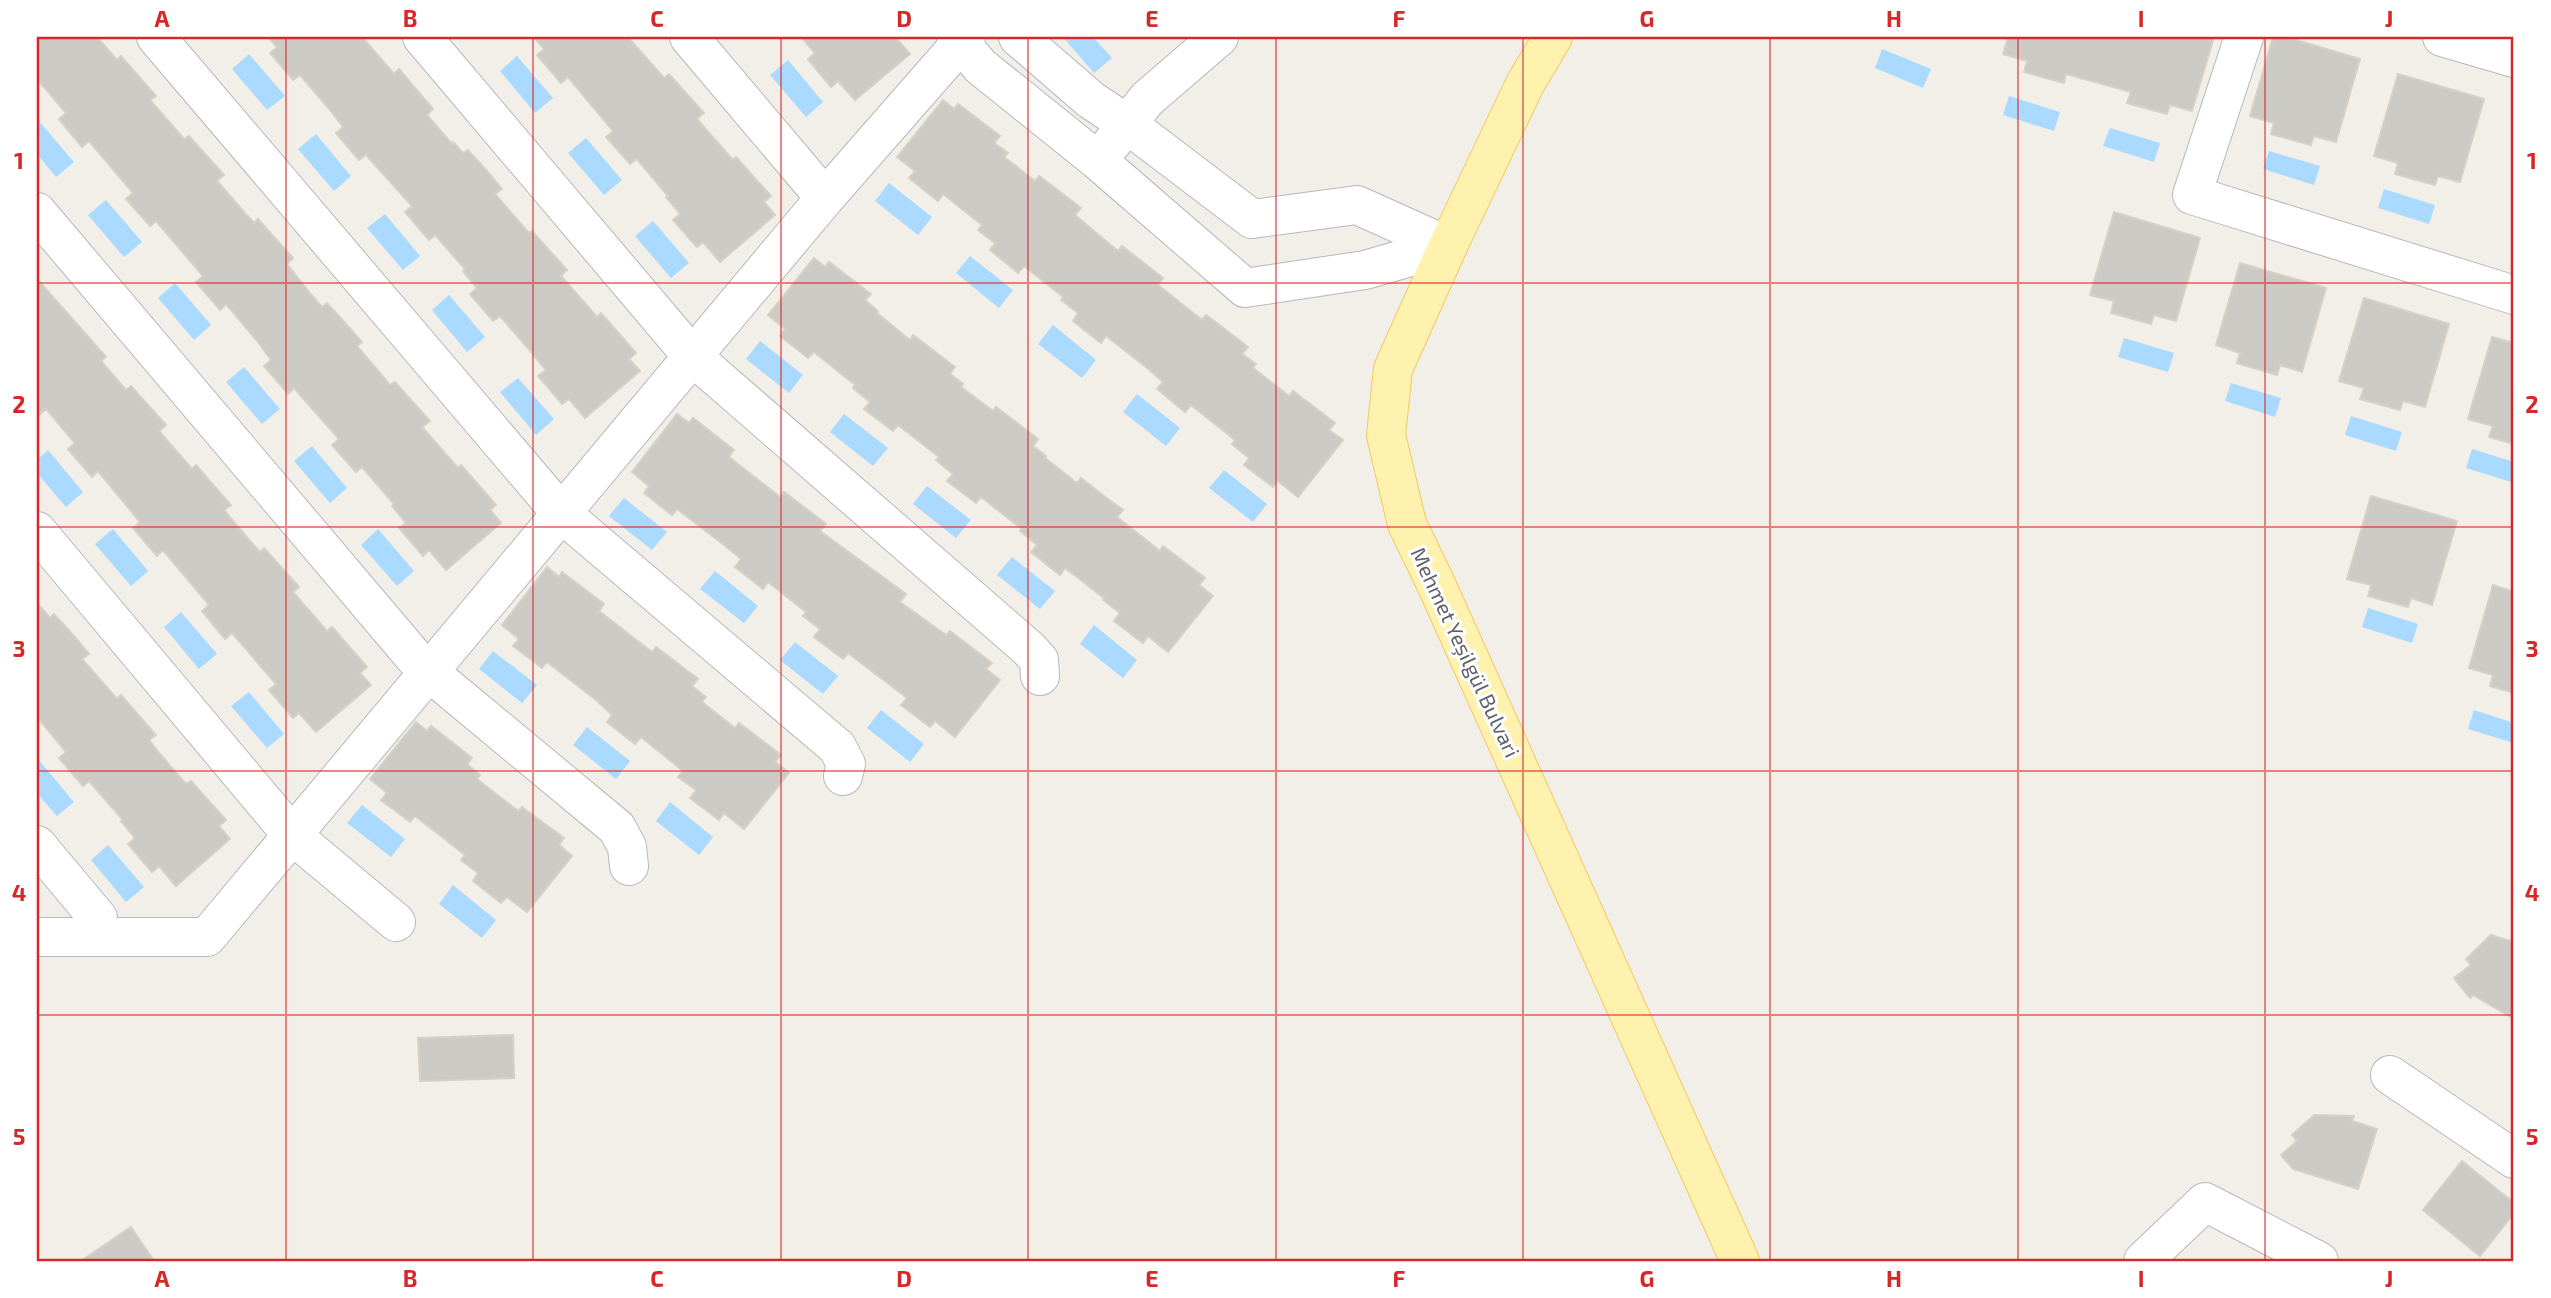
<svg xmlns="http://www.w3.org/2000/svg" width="2551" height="1298" font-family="'Exo 2',sans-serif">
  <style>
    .water { fill: #aadaff }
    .building { fill: #cccac5; stroke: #d6d1c6; stroke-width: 2 }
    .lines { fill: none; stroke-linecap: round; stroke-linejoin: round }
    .minor-casing { stroke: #b5b8bc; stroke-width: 40 }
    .major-casing { stroke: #f2c960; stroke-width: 40 }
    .minor { stroke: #fff; stroke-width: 38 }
    .major { stroke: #fff2af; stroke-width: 38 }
    .grid { fill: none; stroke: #d62828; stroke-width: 2; stroke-opacity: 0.55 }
    .labels { text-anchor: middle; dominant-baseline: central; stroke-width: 6; stroke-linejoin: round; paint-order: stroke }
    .street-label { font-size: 21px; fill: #5f6368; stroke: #fff }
    .neatline { fill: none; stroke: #d62828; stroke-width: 2.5 }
    .grid-label { font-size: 23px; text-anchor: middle; font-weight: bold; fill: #d62828 }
  </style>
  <rect width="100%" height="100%" fill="#f1efe8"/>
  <!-- water -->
  <g class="water">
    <polygon points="1063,37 1093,37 1112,58 1094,73"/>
    <polygon points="1882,49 1931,69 1923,88 1875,68"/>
    <polygon points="249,54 285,96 267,110 232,69"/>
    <polygon points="517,56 553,98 535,113 500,71"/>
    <polygon points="788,60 823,102 806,117 770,75"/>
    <polygon points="2009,96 2060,112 2054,131 2003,115"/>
    <polygon points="38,120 74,162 56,177 37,154"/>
    <polygon points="2110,128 2160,143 2154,162 2103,146"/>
    <polygon points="316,134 351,176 334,191 298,149"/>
    <polygon points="586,138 622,180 604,195 568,153"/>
    <polygon points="2269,151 2320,166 2314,185 2263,169"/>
    <polygon points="889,183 932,217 918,235 875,201"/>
    <polygon points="2384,189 2435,205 2429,224 2378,208"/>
    <polygon points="106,200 142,242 124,257 88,215"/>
    <polygon points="385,214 420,256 403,270 367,228"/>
    <polygon points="653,221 689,263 671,278 635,236"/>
    <polygon points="970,256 1013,290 999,308 956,273"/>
    <polygon points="175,283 211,325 194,340 158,298"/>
    <polygon points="449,295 485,337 467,352 432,310"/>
    <polygon points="1053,325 1096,360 1082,378 1038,344"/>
    <polygon points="2124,338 2174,353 2168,372 2118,357"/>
    <polygon points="760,341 803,375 789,393 746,359"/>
    <polygon points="244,367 280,409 262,424 226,382"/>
    <polygon points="518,378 554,419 536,435 500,392"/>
    <polygon points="2231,383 2281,398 2275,417 2225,401"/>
    <polygon points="1137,394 1180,428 1166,446 1123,412"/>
    <polygon points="844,414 888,448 873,466 830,432"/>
    <polygon points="2351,416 2402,432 2396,451 2345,435"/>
    <polygon points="312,446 347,488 330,503 294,461"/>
    <polygon points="2472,449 2514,462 2514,483 2466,468"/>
    <polygon points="48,450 83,492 66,507 37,473 37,460"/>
    <polygon points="1224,470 1267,504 1253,522 1209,488"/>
    <polygon points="927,486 971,520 956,538 913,504"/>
    <polygon points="624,498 667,532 652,550 609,516"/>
    <polygon points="113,529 148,571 131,586 95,544"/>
    <polygon points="378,529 414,571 397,586 361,545"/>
    <polygon points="1012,557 1055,591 1040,609 997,575"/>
    <polygon points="715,571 758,606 744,623 700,589"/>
    <polygon points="2368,608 2418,624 2412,643 2362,627"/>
    <polygon points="181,612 217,654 199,669 164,627"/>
    <polygon points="1094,625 1137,660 1123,678 1080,644"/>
    <polygon points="795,642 838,676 823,694 780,660"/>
    <polygon points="493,651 537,685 522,703 479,669"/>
    <polygon points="249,692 284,734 267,748 231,706"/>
    <polygon points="881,710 924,744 910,762 867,728"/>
    <polygon points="2474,710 2514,723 2514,743 2468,729"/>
    <polygon points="587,727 630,761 616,779 573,745"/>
    <polygon points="38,759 74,802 57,816 37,793"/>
    <polygon points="670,802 713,837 699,855 656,821"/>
    <polygon points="362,805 405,839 391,857 347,823"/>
    <polygon points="108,845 144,887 126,902 91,860"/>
    <polygon points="453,885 496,920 482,938 439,904"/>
  </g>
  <!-- building -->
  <g class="building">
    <polygon points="37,37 97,37 117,60 121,56 156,96 150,100 184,139 189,136 224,175 217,181 244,212 254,223 258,219 293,258 287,264 309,292 322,307 327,303 347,325 362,342 357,346 390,385 395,382 430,421 422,427 458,468 461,465 496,505 490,510 501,523 446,570 429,550 423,556 399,528 406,523 392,506 394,504 362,467 356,472 332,445 339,439 294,388 288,394 264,366 271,360 258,342 226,304 220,310 196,282 203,276 156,221 150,226 126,199 133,193 106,161 89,141 82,147 59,119 66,113 37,79"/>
    <polygon points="268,37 362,37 394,74 399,69 433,109 427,115 452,144 453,142 463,153 468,150 488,172 502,189 495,194 529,233 532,231 567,270 561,276 597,317 601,313 636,353 629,359 640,371 585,418 569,399 562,404 538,376 546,370 532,353 500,316 493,321 470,294 477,288 463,271 465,269 435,235 429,240 405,212 412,206 366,155 359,160 336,133 343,127 330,110 300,75 293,80 270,53 277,47"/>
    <polygon points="534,37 628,37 664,78 669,74 704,113 697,119 733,160 736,157 771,196 764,202 775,215 720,262 703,242 697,247 673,220 680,214 666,197 668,196 637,159 630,164 606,137 613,131 568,77 561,83 537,55 544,49"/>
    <polygon points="801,37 895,37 910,54 855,100 838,81 831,87 808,59 815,53"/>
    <polygon points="2008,37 2214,37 2192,111 2170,105 2167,114 2127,103 2131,92 2066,74 2064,83 2024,72 2027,61 2003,54"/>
    <polygon points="2273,37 2286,37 2360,59 2336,142 2314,136 2311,145 2271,134 2274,123 2250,116"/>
    <polygon points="2398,74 2484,99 2460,182 2438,176 2435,185 2395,174 2398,163 2374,156"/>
    <polygon points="943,100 954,109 958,104 1000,136 994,143 1008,153 1004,157 1035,181 1039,176 1081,208 1075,215 1118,251 1122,246 1163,278 1158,285 1202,320 1206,315 1248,347 1242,354 1256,364 1253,368 1289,396 1293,391 1335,423 1329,430 1343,440 1298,497 1278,481 1273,487 1244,465 1249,458 1232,444 1235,440 1191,405 1185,412 1157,389 1163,382 1146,367 1106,336 1101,343 1073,321 1078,313 1061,300 1063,297 1024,266 1018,273 990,250 995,243 978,230 982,225 943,194 938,201 909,178 915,171 897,157"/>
    <polygon points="2114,212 2200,238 2176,321 2154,315 2151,324 2111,313 2114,301 2090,295"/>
    <polygon points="814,258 825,267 829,262 871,294 865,300 878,311 877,313 910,340 913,335 955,367 950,374 963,384 961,387 993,411 996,407 1038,439 1033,446 1046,456 1045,458 1077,483 1081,478 1104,496 1123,510 1117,517 1160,551 1163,546 1205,578 1199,585 1213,596 1168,652 1148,636 1143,643 1114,621 1120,613 1103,600 1104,598 1065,568 1060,575 1031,552 1037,545 1020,531 1022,529 981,497 976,503 947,481 953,474 936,460 939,457 898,425 893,431 864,409 870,402 853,388 855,385 814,352 808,358 780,336 785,329 768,315"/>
    <polygon points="2240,263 2326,288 2302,372 2280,365 2277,375 2237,363 2240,353 2216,345"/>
    <polygon points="37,279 106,357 101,361 126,390 131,386 166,425 159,431 192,469 196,465 231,505 224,510 250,541 260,552 264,548 299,587 293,592 327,631 332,627 367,667 360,673 371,685 316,732 299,713 293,718 269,690 276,684 232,633 225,639 202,611 209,605 163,550 157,556 133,528 140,522 98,471 92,477 68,449 75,443 46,409 37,417"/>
    <polygon points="2364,298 2449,324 2425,407 2403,401 2400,410 2360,399 2364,388 2339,381"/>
    <polygon points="2492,337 2514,343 2514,444 2489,437 2493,426 2468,419"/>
    <polygon points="677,414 689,423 693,418 734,450 729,457 780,497 784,492 826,524 820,531 906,594 900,602 946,635 950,631 992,663 986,669 1000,680 955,737 935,721 930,727 901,705 907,698 848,653 843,659 814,637 820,629 803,616 806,612 768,582 763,589 735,567 741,559 724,545 677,509 672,515 644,493 649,486 632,472"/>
    <polygon points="2371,496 2457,521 2432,605 2411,598 2408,607 2368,596 2371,585 2347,579"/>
    <polygon points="547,567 559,577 562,572 604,604 599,611 652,652 656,647 698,679 692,686 706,697 702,702 735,728 739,723 781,755 775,762 789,773 744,829 724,813 719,820 690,798 696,790 678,777 683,771 641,737 635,744 607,722 612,715 596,700 547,662 542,668 513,646 519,639 502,625"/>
    <polygon points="2493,585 2514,592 2514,693 2490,686 2493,675 2469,668"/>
    <polygon points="37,603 50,618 54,614 74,636 89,654 82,659 117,699 121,695 156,735 149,740 160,754 186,784 191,781 226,820 219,826 230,839 176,886 159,866 152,872 128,844 135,838 121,821 123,820 89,781 83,786 59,758 66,752 37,717"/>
    <polygon points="416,722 427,731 431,726 472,758 467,764 480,775 477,779 518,811 522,807 564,838 559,845 572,856 527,912 507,897 501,903 473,881 478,873 461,860 465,855 415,816 410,822 381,800 387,793 370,779"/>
    <polygon points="2491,935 2514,942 2514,1019 2473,995 2470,998 2454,978 2471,965 2466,959"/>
    <polygon points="513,1035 514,1078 420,1081 418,1038"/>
    <polygon points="2314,1115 2354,1116 2352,1121 2377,1129 2358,1189 2293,1169 2281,1155 2297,1141 2292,1135"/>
    <polygon points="2462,1161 2514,1203 2514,1213 2480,1256 2423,1210"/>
    <polygon points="131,1227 154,1261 81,1261"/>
  </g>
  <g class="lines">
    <!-- minor casing -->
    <g class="minor-casing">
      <g id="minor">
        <polyline points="156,37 561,513 837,747 846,764 843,776"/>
        <polyline points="422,37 692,356 1029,649 1039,660 1040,676"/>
        <polyline points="689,37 825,198"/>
        <polyline points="956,37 980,66 1097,160 1245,288 1365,270 1448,246 1357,205 1252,219 1127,124 1091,100 1018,37"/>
        <polyline points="2244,37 2192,195 2514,295"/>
        <polyline points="2442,37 2514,58"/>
        <polyline points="1112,143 1147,99 1219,37"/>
        <polyline points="37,212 414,657 429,672 617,828 627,847 629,866"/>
        <polyline points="37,531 292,835 396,922"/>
        <polyline points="37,845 98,918 97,937"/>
        <polyline points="37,937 207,937 825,198 966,37"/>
        <polyline points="2390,1075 2514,1159"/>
        <polyline points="2143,1261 2205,1202 2319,1261"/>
      </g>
    </g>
    <!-- major casing -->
    <g class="major-casing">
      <polyline id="major" points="1553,37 1525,84 1448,246 1393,369 1386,435 1407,524 1436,584 1740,1261"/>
    </g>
    <!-- minor -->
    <use href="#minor" class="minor"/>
    <!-- major -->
    <use href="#major" class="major"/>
  </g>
  <!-- grid -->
  <path class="grid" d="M 286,37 L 286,1261M 533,37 L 533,1261M 781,37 L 781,1261M 1028,37 L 1028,1261M 1276,37 L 1276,1261M 1523,37 L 1523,1261M 1770,37 L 1770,1261M 2018,37 L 2018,1261M 2265,37 L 2265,1261M 37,283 L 2514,283M 37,527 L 2514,527M 37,771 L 2514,771M 37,1015 L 2514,1015"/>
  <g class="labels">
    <!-- street labels -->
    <g class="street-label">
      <text transform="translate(1466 652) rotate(65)">Mehmet Yeşilgül Bulvari</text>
    </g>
  </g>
  <!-- border -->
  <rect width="2551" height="1298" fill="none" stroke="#ffffff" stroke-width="77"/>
  <rect x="38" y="38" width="2474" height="1222" class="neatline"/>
  <g class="grid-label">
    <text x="162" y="27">A</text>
    <text x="410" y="27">B</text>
    <text x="657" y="27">C</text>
    <text x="904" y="27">D</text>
    <text x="1152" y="27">E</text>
    <text x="1399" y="27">F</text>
    <text x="1647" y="27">G</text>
    <text x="1894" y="27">H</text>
    <text x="2141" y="27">I</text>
    <text x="2389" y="27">J</text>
    <text x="19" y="169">1</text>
    <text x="2532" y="169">1</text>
    <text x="19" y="413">2</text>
    <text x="2532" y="413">2</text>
    <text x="19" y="657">3</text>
    <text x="2532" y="657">3</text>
    <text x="19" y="901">4</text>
    <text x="2532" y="901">4</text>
    <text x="19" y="1145">5</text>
    <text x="2532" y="1145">5</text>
    <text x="162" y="1287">A</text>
    <text x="410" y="1287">B</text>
    <text x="657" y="1287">C</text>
    <text x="904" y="1287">D</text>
    <text x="1152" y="1287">E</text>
    <text x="1399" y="1287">F</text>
    <text x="1647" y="1287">G</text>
    <text x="1894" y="1287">H</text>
    <text x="2141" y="1287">I</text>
    <text x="2389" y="1287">J</text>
  </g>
</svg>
